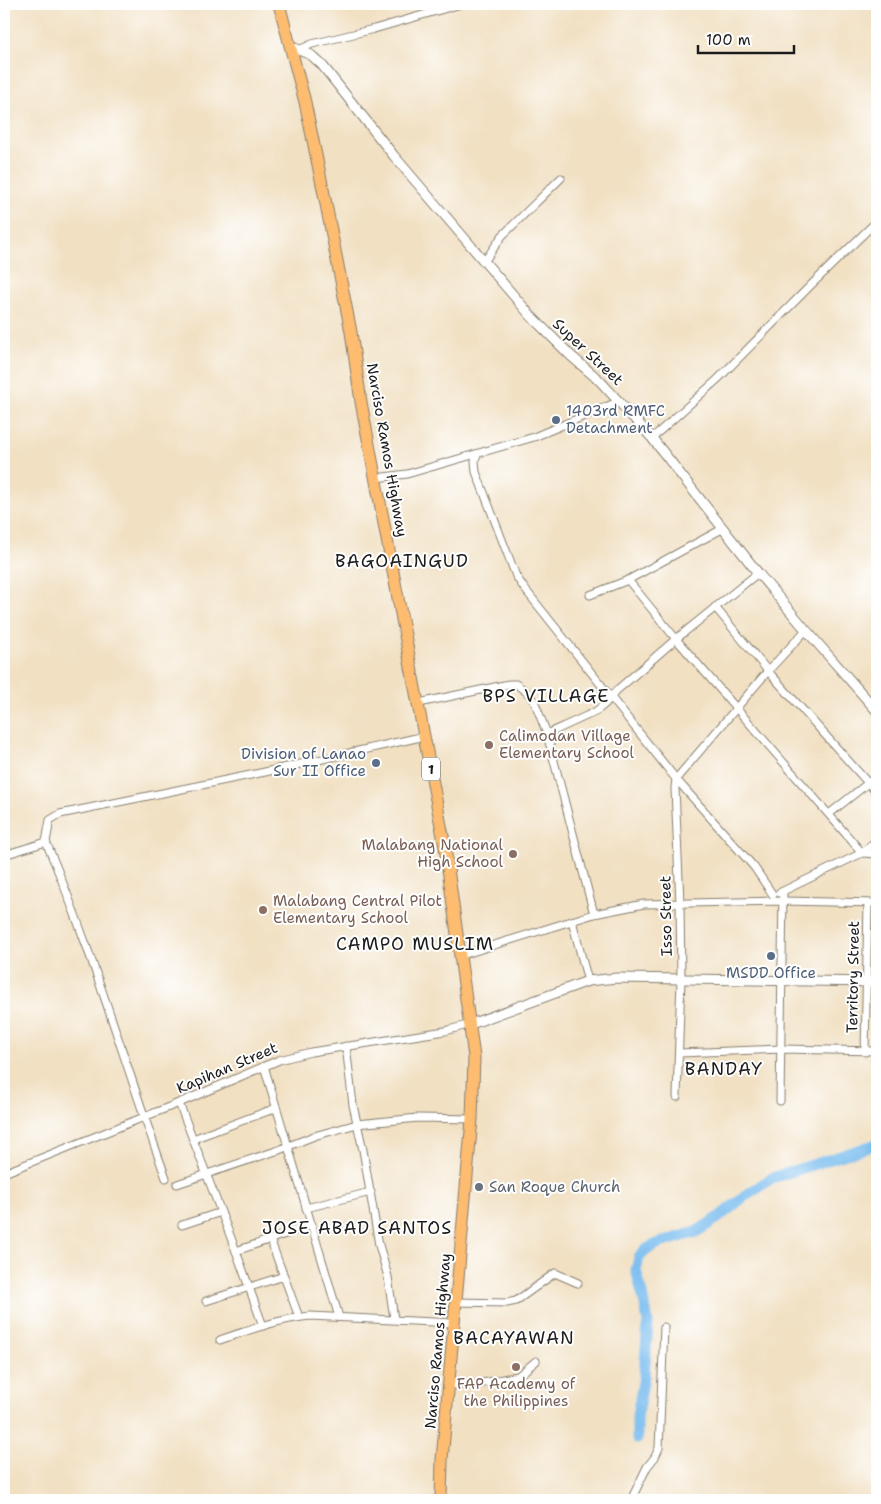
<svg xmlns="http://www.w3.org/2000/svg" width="881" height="1504" font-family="'Shantell Sans',sans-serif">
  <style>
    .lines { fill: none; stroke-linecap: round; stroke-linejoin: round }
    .river { stroke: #78bcee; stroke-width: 11 }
    .minor-casing { stroke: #867e6f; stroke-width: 9 }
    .tertiary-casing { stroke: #867e6f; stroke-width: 11 }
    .trunk-casing { stroke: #867e6f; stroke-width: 13 }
    .minor { stroke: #fff; stroke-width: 7 }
    .tertiary { stroke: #fff; stroke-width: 9 }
    .trunk { stroke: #fdbc70; stroke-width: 11 }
    .service-dot { fill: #5c6f8a; stroke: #fff; stroke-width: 2 }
    .education-dot { fill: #8d6e63; stroke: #fff; stroke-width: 2 }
    .worship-dot { fill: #6b7280; stroke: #fff; stroke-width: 2 }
    .labels { text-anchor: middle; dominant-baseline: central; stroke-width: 4; stroke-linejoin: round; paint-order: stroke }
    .shield { fill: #fff; stroke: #606060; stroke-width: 1 }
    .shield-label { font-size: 14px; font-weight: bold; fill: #1c1c1c }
    .street-label { font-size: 15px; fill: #1c1c1c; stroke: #fff }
    .service-label { font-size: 15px; fill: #4e5e75; stroke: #fff; text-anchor: start }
    .education-label { font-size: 15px; fill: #785e54; stroke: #fff; text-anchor: start }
    .worship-label { font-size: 15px; fill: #5b616d; stroke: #fff; text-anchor: start }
    .quarter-label { font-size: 18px; letter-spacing: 1px; fill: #1c1c1c; stroke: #fff }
  </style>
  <rect width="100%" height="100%" fill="#fff"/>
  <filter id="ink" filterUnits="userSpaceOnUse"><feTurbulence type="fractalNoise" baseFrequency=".02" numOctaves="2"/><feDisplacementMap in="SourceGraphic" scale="10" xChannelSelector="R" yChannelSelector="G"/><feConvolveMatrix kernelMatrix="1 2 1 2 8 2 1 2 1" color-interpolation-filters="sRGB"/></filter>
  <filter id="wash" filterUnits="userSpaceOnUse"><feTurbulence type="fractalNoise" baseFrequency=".0096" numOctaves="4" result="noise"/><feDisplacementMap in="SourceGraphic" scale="20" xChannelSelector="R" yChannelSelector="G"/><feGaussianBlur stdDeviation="1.12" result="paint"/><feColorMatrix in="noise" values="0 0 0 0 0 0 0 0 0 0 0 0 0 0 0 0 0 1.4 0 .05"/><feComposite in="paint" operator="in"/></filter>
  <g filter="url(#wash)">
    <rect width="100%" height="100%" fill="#f1e0c2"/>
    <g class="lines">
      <!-- river -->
      <polyline class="river" points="637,1439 637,1416 644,1376 648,1323 645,1305 636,1270 639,1258 645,1250 657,1244 696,1232 718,1218 746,1195 772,1178 877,1144"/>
    </g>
  </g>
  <g filter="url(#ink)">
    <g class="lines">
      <!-- minor casing -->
      <g class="minor-casing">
        <g id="minor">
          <polyline points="299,50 312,44 374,29 461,4"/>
          <polyline points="484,262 502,236 561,178"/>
          <polyline points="652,438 718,379 811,285 877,221"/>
          <polyline points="477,454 475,461 476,472 516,576 524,588 676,779 754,867 773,895"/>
          <polyline points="376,478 407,474 534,437 620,401"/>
          <polyline points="628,580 676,639 858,848 862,853 877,854"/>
          <polyline points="590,595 628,580 724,528"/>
          <polyline points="715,607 768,671 877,793"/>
          <polyline points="419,703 509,684 516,684 529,694 535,703 547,734 594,914"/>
          <polyline points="547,734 595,712 605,704 617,690 676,639 758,573"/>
          <polyline points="829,814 877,776"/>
          <path d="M 46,842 C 93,951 125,1066 166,1178"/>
          <polyline points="4,855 46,842 50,820 60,814 265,772 425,736"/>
          <polyline points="779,893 862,853 877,840"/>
          <polyline points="572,921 588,981"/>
          <polyline points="459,956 594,914 644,904 784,901 877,903"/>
          <polyline points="346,1046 353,1105 363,1150 379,1245 388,1277 394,1319"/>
          <polyline points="865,1052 868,903"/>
          <polyline points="679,1053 782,1049 877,1051"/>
          <polyline points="264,1066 339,1317"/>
          <polyline points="677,1097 681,979 680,903 675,788 676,779 768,671 806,630"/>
          <polyline points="780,1101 783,892"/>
          <polyline points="179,1103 236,1251 263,1326"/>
          <polyline points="193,1139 276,1108"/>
          <polyline points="4,1173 179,1103 279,1060 311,1052 445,1031 471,1024"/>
          <polyline points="177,1184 279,1150 314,1136 357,1124 418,1118 472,1119"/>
          <polyline points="306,1208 371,1192"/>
          <polyline points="182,1225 221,1212"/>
          <polyline points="270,1239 299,1317"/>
          <polyline points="236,1251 312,1225"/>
          <polyline points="206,1301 284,1276"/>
          <polyline points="456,1302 507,1303 516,1301 555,1273 578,1283"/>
          <path d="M 220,1340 C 249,1330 279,1319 310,1316 L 454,1323"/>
          <polyline points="450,1385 473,1385 518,1376 536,1361"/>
          <polyline points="631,1500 647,1467 655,1457 659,1448 664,1327"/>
        </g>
      </g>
      <!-- tertiary casing -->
      <g class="tertiary-casing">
        <g id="tertiary">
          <polyline points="290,46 311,55 322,65 394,156 531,316 570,355 600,381 652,438 758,573 806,630 877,711"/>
          <polyline points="471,1024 588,981 617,978 877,982"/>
        </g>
      </g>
      <!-- trunk casing -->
      <g class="trunk-casing">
        <polyline id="trunk" points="279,4 305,102 323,189 351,332 361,402 445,847 474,1057 472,1119 442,1460 441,1500"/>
      </g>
      <!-- minor -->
      <use href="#minor" class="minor"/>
      <!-- tertiary -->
      <use href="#tertiary" class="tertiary"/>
      <!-- trunk -->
      <use href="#trunk" class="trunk"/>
    </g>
  </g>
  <!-- markers -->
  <g class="service-dot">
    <circle cx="556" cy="420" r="5"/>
    <circle cx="376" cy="763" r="5"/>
    <circle cx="771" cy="956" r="5"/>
  </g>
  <g class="education-dot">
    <circle cx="489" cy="745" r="5"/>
    <circle cx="513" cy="854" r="5"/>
    <circle cx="263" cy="910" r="5"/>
    <circle cx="516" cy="1367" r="5"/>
  </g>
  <circle class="worship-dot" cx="479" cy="1187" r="5"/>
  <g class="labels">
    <!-- shield labels -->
    <rect class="shield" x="422" y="757.5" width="18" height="23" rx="4"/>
    <g class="shield-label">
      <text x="431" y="769">1</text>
    </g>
    <!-- street labels -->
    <g class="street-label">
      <text transform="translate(588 352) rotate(43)">Super Street</text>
      <text transform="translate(387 450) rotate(80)">Narciso Ramos Highway</text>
      <text transform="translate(666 916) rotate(-91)">Isso Street</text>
      <text transform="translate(853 977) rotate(-89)">Territory Street</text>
      <text transform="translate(227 1068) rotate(-23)">Kapihan Street</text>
      <text transform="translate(438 1341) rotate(-85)">Narciso Ramos Highway</text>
    </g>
    <!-- service labels -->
    <g class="service-label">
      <text x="566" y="411">1403rd RMFC<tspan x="566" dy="17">Detachment</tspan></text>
      <text x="366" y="754" text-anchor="end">Division of Lanao<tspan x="366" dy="17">Sur II Office</tspan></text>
      <text x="771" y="973" text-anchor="middle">MSDD Office</text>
    </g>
    <!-- education labels -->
    <g class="education-label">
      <text x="499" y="736">Calimodan Village<tspan x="499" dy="17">Elementary School</tspan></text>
      <text x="503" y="845" text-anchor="end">Malabang National<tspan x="503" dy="17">High School</tspan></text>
      <text x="273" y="901">Malabang Central Pilot<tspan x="273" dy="17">Elementary School</tspan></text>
      <text x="516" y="1384" text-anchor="middle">FAP Academy of<tspan x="516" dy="17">the Philippines</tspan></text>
    </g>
    <!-- worship labels -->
    <g class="worship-label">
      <text x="489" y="1187">San Roque Church</text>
    </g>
    <!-- quarter labels -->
    <g class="quarter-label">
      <text x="402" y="561">BAGOAINGUD</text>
      <text x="546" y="696">BPS VILLAGE</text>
      <text x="415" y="944">CAMPO MUSLIM</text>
      <text x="724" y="1069">BANDAY</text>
      <text x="357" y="1228">JOSE ABAD SANTOS</text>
      <text x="514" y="1338">BACAYAWAN</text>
    </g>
  </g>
  <!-- margin -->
  <rect width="881" height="1504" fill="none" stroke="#fff" stroke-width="20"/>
  <!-- scale -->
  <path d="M698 45v8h96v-8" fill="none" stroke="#1c1c1c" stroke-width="2.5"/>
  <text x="706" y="45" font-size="15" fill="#1c1c1c" stroke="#ffffff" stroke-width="4" paint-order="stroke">100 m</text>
</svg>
